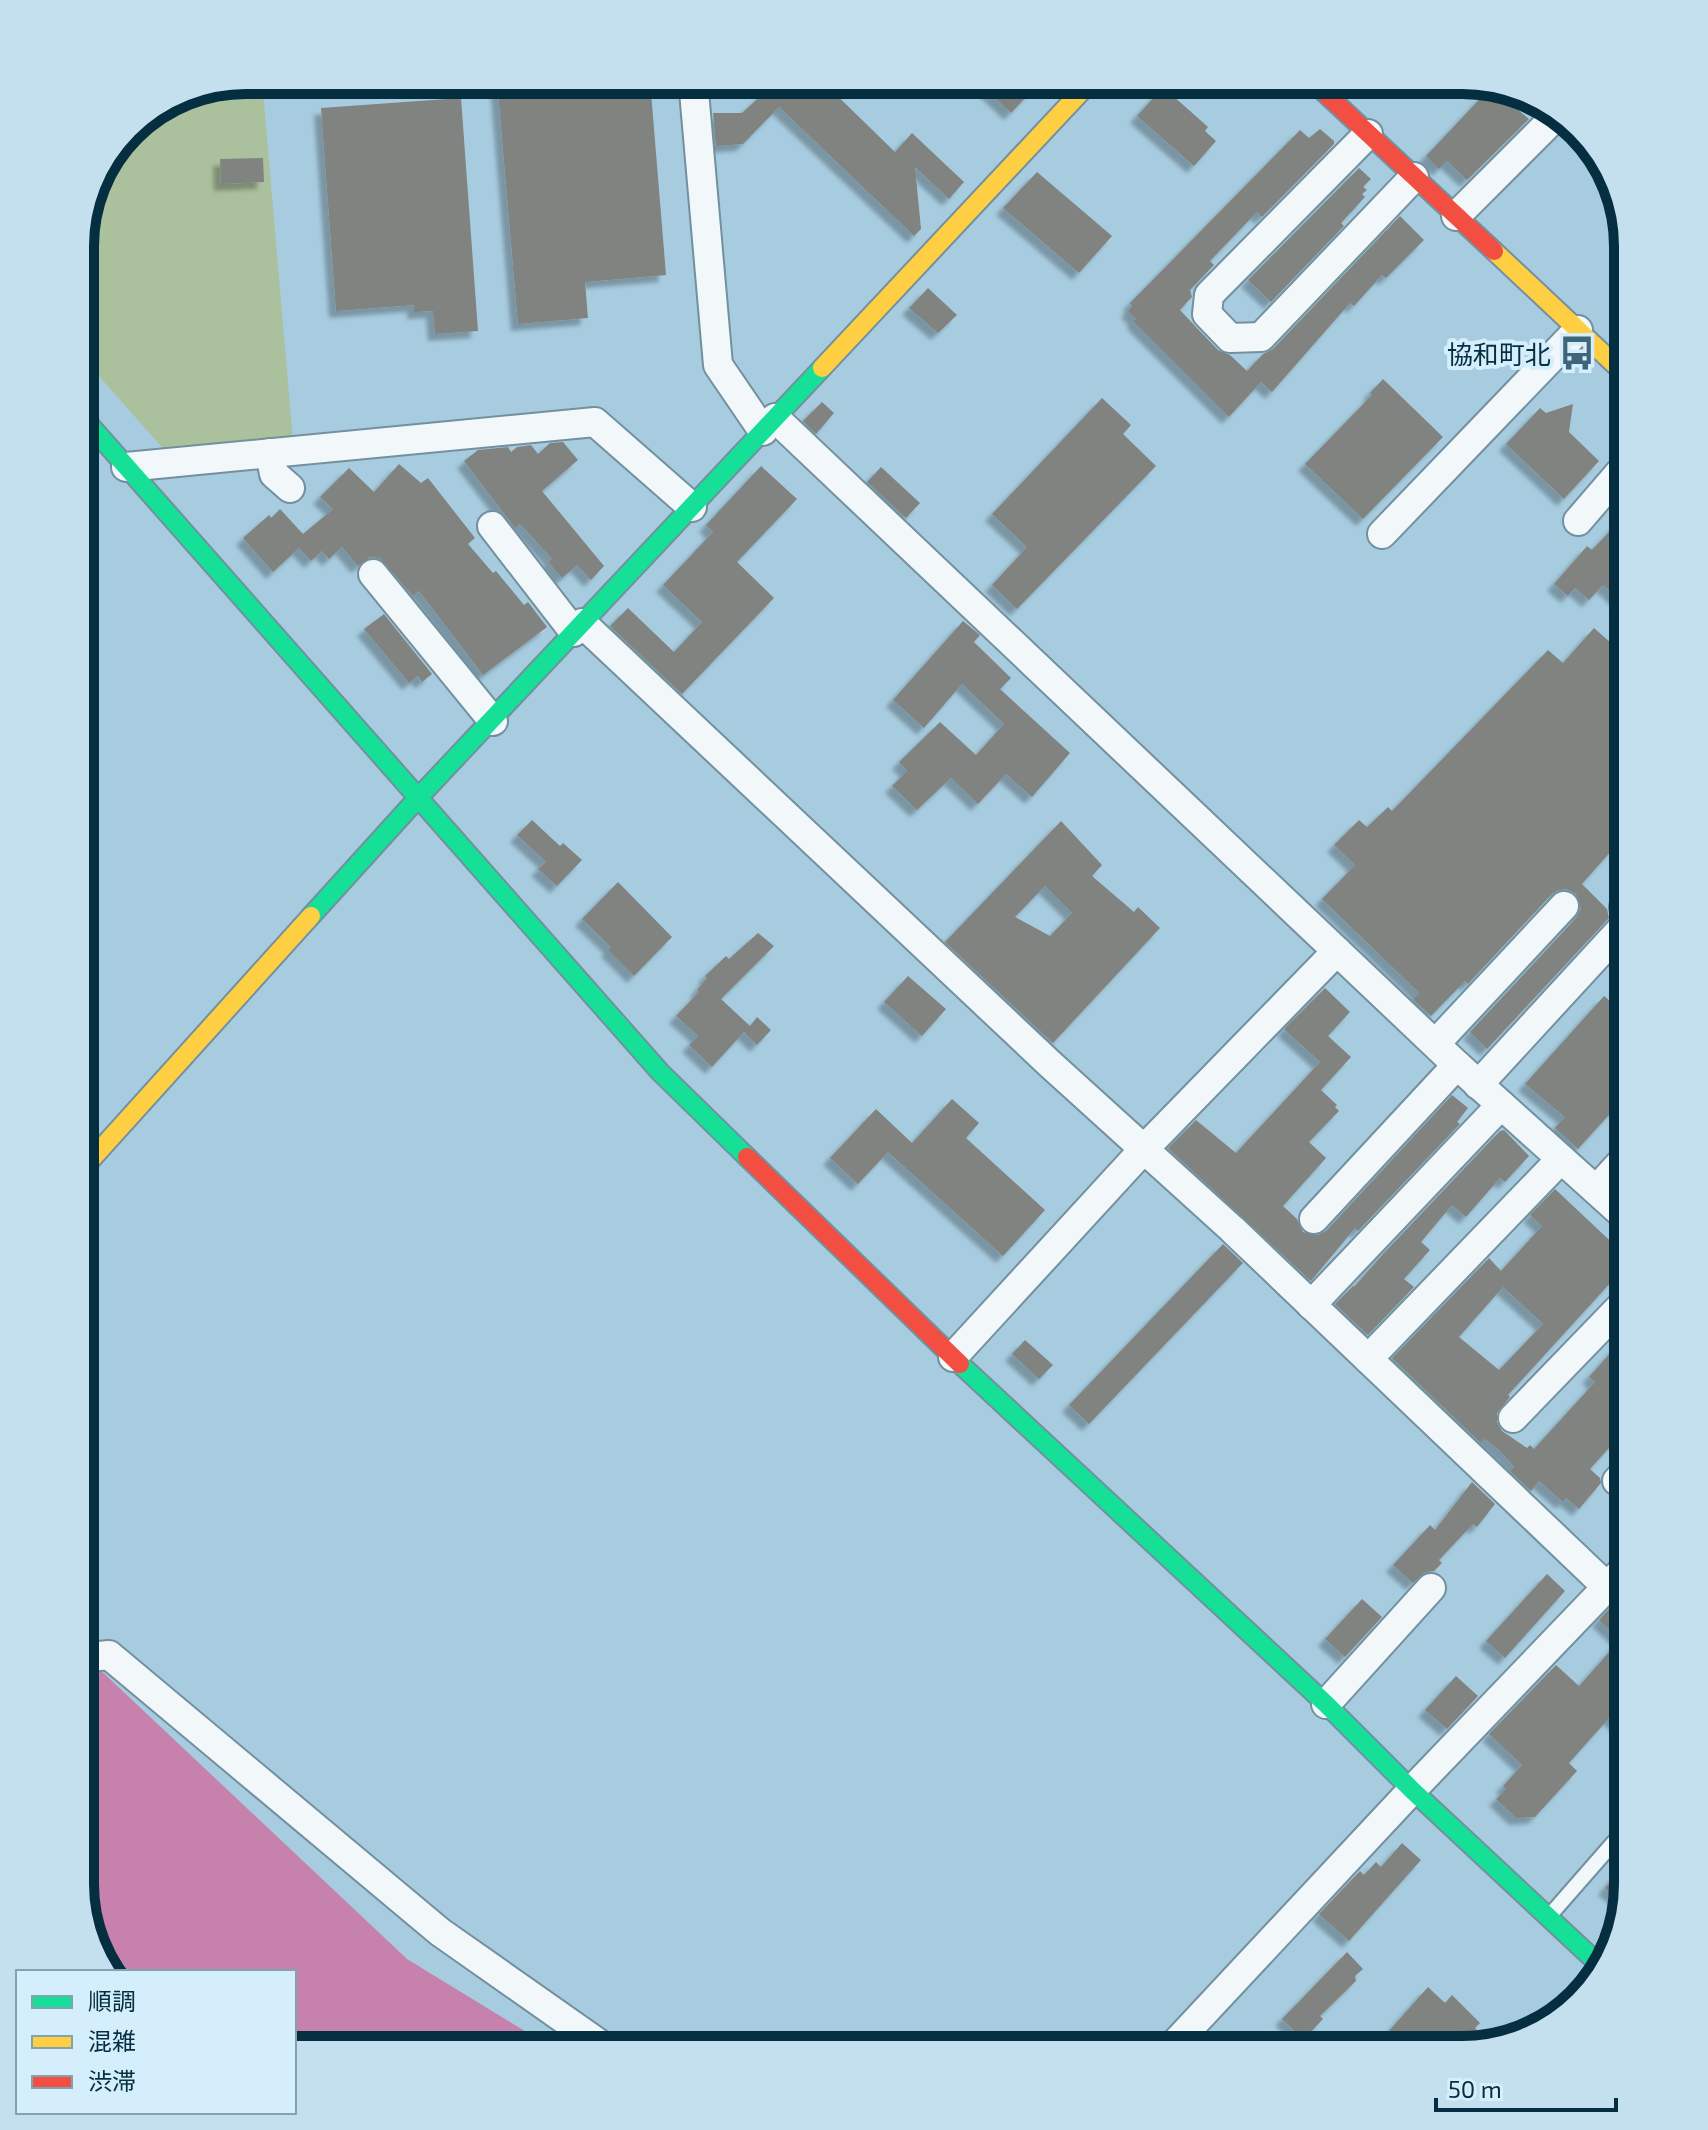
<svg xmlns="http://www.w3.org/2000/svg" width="1708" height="2130" font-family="'Exo 2','Noto Sans JP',sans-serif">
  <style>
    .green { fill: #abc09d }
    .water { fill: #c682ac }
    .building { fill: #80837f; fill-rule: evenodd; filter: url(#shadow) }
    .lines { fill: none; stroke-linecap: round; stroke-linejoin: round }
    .lane-casing { stroke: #72909f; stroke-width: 18 }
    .street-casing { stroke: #72909f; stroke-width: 32 }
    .fast-casing { stroke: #72909f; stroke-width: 22 }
    .slow-casing { stroke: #72909f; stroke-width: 22 }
    .jam-casing { stroke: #72909f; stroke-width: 22 }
    .lane { stroke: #f2f7fa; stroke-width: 14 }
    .street { stroke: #f2f7fa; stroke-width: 28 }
    .fast { stroke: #16e098; stroke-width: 18 }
    .slow { stroke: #ffcf43; stroke-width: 18 }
    .jam { stroke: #f24e42; stroke-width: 18 }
    .labels { text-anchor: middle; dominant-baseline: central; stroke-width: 8; stroke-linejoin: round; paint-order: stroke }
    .poi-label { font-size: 26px; fill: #052e40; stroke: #d5eefc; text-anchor: end }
    .rim { fill: none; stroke: #052e40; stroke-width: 10 }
  </style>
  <defs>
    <filter id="shadow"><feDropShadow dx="-7" dy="7" stdDeviation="2" flood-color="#0004"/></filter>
  </defs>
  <rect width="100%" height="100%" fill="#a7cce0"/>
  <!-- green -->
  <polygon class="green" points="246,80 262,80 293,441 169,455 80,355 80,235 97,173 136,122 183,92"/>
  <!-- water -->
  <polygon class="water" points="95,1665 407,1959 556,2050 294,2050 294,1972 107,1972 80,1884 80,1666"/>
  <!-- building -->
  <g class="building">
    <polygon points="497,80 650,80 666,275 585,282 588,318 518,324"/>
    <polygon points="756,80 821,80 895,152 912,133 964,182 949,199 915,167 921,229 914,236 779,107 743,144 716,146 713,113 742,113 767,90"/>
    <polygon points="976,80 1042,80 1011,113"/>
    <polygon points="1492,86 1528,97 1517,109 1529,119 1467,180 1447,161 1439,169 1426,156"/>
    <polygon points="1163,87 1208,127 1205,131 1216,141 1194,166 1137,116"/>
    <polygon points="461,98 478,331 435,334 433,311 414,312 414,305 336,311 321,108"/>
    <polygon points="1320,129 1334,141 1334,144 1262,217 1257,212 1210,261 1214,265 1190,290 1192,297 1180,310 1195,326 1218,350 1230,355 1247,371 1263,354 1273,349 1400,216 1424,240 1386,278 1382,275 1354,306 1350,303 1272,392 1261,382 1229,417 1133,321 1136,319 1128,311 1132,306 1130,303 1300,130 1309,138"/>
    <polygon points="263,158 264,182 221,184 220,159"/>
    <polygon points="1359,168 1371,179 1363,187 1367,190 1362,194 1365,197 1341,223 1344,226 1271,302 1248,280"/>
    <polygon points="1037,172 1112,236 1079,273 1003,208"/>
    <polygon points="928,288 957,315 938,333 909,308"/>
    <polygon points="1383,379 1443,437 1363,519 1305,464 1372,395 1370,393"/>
    <polygon points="1102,398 1131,425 1123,434 1156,466 1017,609 992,585 1027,547 992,514"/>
    <polygon points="822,402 834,413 816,434 803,421"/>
    <polygon points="1573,404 1569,432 1599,461 1564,499 1506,444 1540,408 1546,413"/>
    <polygon points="563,442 578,460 542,491 604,566 591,580 577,565 562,578 548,562 552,559 520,524 515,528 464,461 478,450 508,447 511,452 517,447 531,445 538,454 550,443"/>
    <polygon points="399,464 421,483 428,478 475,538 468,544 493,573 496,571 524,605 528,602 547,627 483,675 419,591 413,596 380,558 370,557 358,566 342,547 329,559 322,551 311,561 299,548 273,572 243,538 269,515 271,518 280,509 303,534 333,509 320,497 349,468 374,492"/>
    <polygon points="761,466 797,499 737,562 774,598 682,694 610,626 628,608 674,652 702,622 663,585 713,532 706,525"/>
    <polygon points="881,467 920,503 906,518 867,482"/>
    <polygon points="1628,512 1628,608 1603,585 1589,600 1575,588 1568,596 1554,584 1587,546 1592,550"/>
    <polygon points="384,614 432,674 422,682 418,676 409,683 364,629"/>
    <polygon points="963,621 980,635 974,642 1011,678 1000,689 1070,753 1032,797 1006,774 978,804 951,778 917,810 892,786 907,771 899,762 940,722 976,755 1004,724 962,684 924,728 893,700"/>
    <polygon points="1594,628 1628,658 1628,700 1615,714 1628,726 1628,832 1582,884 1607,909 1609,918 1487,1049 1470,1032 1576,918 1581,909 1576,894 1567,889 1558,890 1552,894 1468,984 1465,981 1431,1016 1413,999 1419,993 1322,899 1355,865 1334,845 1359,820 1367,827 1388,807 1392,811 1548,650 1563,663"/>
    <polygon points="532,820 560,846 563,843 582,860 557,886 538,869 546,862 517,835"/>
    <path d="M 1061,821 L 1102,865 L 1092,876 L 1134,912 L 1138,907 L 1160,928 L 1053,1043 L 945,942 ZM 1045,886 L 1072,913 L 1050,936 L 1015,917 Z"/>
    <polygon points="618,882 672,937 634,976 608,950 611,947 582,919"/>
    <polygon points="758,933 774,946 721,999 750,1026 757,1017 771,1030 757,1045 744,1032 712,1067 689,1045 698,1036 676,1016 699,992 697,990 707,978 705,976 726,956 729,959"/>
    <polygon points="908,976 946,1009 922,1036 884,1002"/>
    <polygon points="1325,988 1350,1012 1328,1036 1351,1057 1321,1090 1337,1105 1335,1107 1339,1111 1309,1142 1326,1158 1283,1206 1297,1219 1303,1232 1318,1235 1326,1231 1452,1095 1468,1108 1457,1122 1460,1124 1358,1231 1355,1228 1311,1281 1168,1148 1196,1120 1236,1153 1320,1062 1284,1029"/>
    <polygon points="1604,996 1628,1016 1628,1094 1578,1149 1555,1128 1565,1117 1525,1084"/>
    <polygon points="952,1099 979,1123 966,1138 1045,1210 1003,1256 888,1152 858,1184 830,1158 876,1109 912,1143"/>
    <polygon points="1504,1130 1529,1156 1505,1182 1500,1178 1466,1217 1452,1205 1421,1242 1430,1250 1404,1279 1414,1287 1368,1335 1335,1304 1353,1286 1354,1287 1384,1253 1500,1131"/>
    <path d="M 1555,1189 L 1622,1252 L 1614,1261 L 1623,1269 L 1508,1395 L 1510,1397 L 1497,1413 L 1497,1422 L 1502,1431 L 1527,1448 L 1530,1445 L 1534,1449 L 1595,1382 L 1589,1377 L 1628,1333 L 1628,1427 L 1590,1469 L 1600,1478 L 1601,1483 L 1579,1509 L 1566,1498 L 1563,1502 L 1539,1481 L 1531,1491 L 1510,1471 L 1514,1467 L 1501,1452 L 1485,1439 L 1481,1443 L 1392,1358 L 1489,1258 L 1501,1271 L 1542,1226 L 1530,1215 ZM 1503,1287 L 1543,1324 L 1499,1370 L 1459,1337 Z"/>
    <polygon points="1223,1244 1243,1263 1089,1424 1069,1405"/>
    <polygon points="1025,1340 1053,1365 1039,1379 1012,1354"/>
    <polygon points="1472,1482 1495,1504 1477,1527 1473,1524 1439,1560 1442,1563 1434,1571 1425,1572 1413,1583 1393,1565 1430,1525 1435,1530"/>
    <polygon points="1547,1574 1565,1591 1505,1658 1486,1641"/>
    <polygon points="1619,1598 1628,1606 1628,1734 1610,1717 1569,1763 1577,1771 1535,1817 1516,1818 1496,1799 1506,1789 1503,1786 1522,1765 1489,1734 1556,1665 1579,1686 1620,1640 1599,1620"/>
    <polygon points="1362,1599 1382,1617 1345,1657 1325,1639"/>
    <polygon points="1456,1676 1478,1696 1447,1729 1425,1710"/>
    <polygon points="1402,1843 1421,1860 1349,1941 1319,1914 1360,1871 1364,1875 1376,1862 1381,1867"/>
    <polygon points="1628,1861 1628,1884 1623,1903 1605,1888"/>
    <polygon points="1347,1952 1363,1969 1355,1976 1356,1981 1320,2016 1323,2019 1308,2035 1306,2032 1301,2037 1282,2019"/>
    <polygon points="1428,1987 1445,2003 1452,1995 1480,2023 1475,2028 1489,2042 1462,2050 1372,2050"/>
  </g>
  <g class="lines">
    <!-- lane casing -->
    <g class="lane-casing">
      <polyline id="lane" points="1551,1914 1621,1834 1628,1840"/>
    </g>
    <!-- street casing -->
    <g class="street-casing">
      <g id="street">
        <polyline points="693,80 718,365 763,431"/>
        <polyline points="1368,134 1209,295 1207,314 1230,338 1261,337 1414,177"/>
        <polyline points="1456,216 1554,118"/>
        <polyline points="775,418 1457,1065 1628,1219"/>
        <polyline points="270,453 274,474 290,488"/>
        <polyline points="126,467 595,422 692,507"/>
        <polyline points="1578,521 1628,463"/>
        <polyline points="492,526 574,632"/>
        <polyline points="1382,534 1578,330"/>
        <polyline points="373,574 493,721"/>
        <polyline points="582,623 1050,1064 1232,1229 1607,1587"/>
        <polyline points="1436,1043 1564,906"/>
        <polyline points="1478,1085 1627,923 1624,907"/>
        <polyline points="1597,1189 1628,1155"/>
        <polyline points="1314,1219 1457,1065"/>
        <polyline points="1311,1305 1501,1105"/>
        <polyline points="953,1357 1144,1149 1337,951"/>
        <polyline points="1368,1359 1561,1159"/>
        <polyline points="1513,1418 1628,1299"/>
        <polyline points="1617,1481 1628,1469"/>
        <polyline points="80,1658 109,1655 440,1932 608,2050"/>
        <polyline points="1326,1704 1431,1588"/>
        <polyline points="1169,2050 1412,1790 1628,1565"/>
      </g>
    </g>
    <!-- fast casing -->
    <g class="fast-casing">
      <g id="fast">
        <polyline points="80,414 660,1072 747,1157"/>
        <polyline points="311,916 417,799 822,368"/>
        <polyline points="960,1364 1326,1704 1412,1790 1604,1969"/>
      </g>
    </g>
    <!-- slow casing -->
    <g class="slow-casing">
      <g id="slow">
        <polyline points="1494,251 1628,377"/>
        <polyline points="822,368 1092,80"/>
        <polyline points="80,1172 311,916"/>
      </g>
    </g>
    <!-- jam casing -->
    <g class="jam-casing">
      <g id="jam">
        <polyline points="1311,80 1494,251"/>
        <polyline points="747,1157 960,1364"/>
      </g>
    </g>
    <!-- lane -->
    <use href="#lane" class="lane"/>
    <!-- street -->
    <use href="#street" class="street"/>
    <!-- fast -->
    <use href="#fast" class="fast"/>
    <!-- slow -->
    <use href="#slow" class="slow"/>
    <!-- jam -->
    <use href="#jam" class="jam"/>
  </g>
  <!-- icons -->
  <defs>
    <g id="bus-bare" transform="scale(2.76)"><path d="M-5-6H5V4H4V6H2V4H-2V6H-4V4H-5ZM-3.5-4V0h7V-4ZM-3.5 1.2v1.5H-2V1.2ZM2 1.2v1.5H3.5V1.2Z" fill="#3e6578" stroke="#d5eefc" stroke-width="2.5" paint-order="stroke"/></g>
  </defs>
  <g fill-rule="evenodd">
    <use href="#bus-bare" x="1577" y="353"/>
  </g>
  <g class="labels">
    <!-- poi labels -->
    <g class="poi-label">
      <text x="1551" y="353">協和町北</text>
    </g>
  </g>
  <!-- crop -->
  <path d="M0 0H1708V2130H0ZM246 94H1462A152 152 0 0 1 1614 246V1884A152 152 0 0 1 1462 2036H246A152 152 0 0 1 94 1884V246A152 152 0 0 1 246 94Z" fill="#c4dfed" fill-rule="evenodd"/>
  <path class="rim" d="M246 94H1462A152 152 0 0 1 1614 246V1884A152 152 0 0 1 1462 2036H246A152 152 0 0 1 94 1884V246A152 152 0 0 1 246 94Z"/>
  <!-- legend -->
  <rect x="16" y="1970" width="280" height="144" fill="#d5eefc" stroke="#82a1b1" stroke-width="2"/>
  <rect x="32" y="1996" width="40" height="12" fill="#16e098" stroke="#82a1b1" stroke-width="2"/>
  <text x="88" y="2010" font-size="24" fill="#052e40">順調</text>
  <rect x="32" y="2036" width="40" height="12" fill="#ffcf43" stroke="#82a1b1" stroke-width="2"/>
  <text x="88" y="2050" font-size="24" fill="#052e40">混雑</text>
  <rect x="32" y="2076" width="40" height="12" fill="#f24e42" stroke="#82a1b1" stroke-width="2"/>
  <text x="88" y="2090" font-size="24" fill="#052e40">渋滞</text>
  <!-- scale -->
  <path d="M1436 2098v12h180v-12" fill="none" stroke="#052e40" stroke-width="4"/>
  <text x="1448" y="2098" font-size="24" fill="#052e40" stroke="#d5eefc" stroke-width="6" paint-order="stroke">50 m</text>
</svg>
